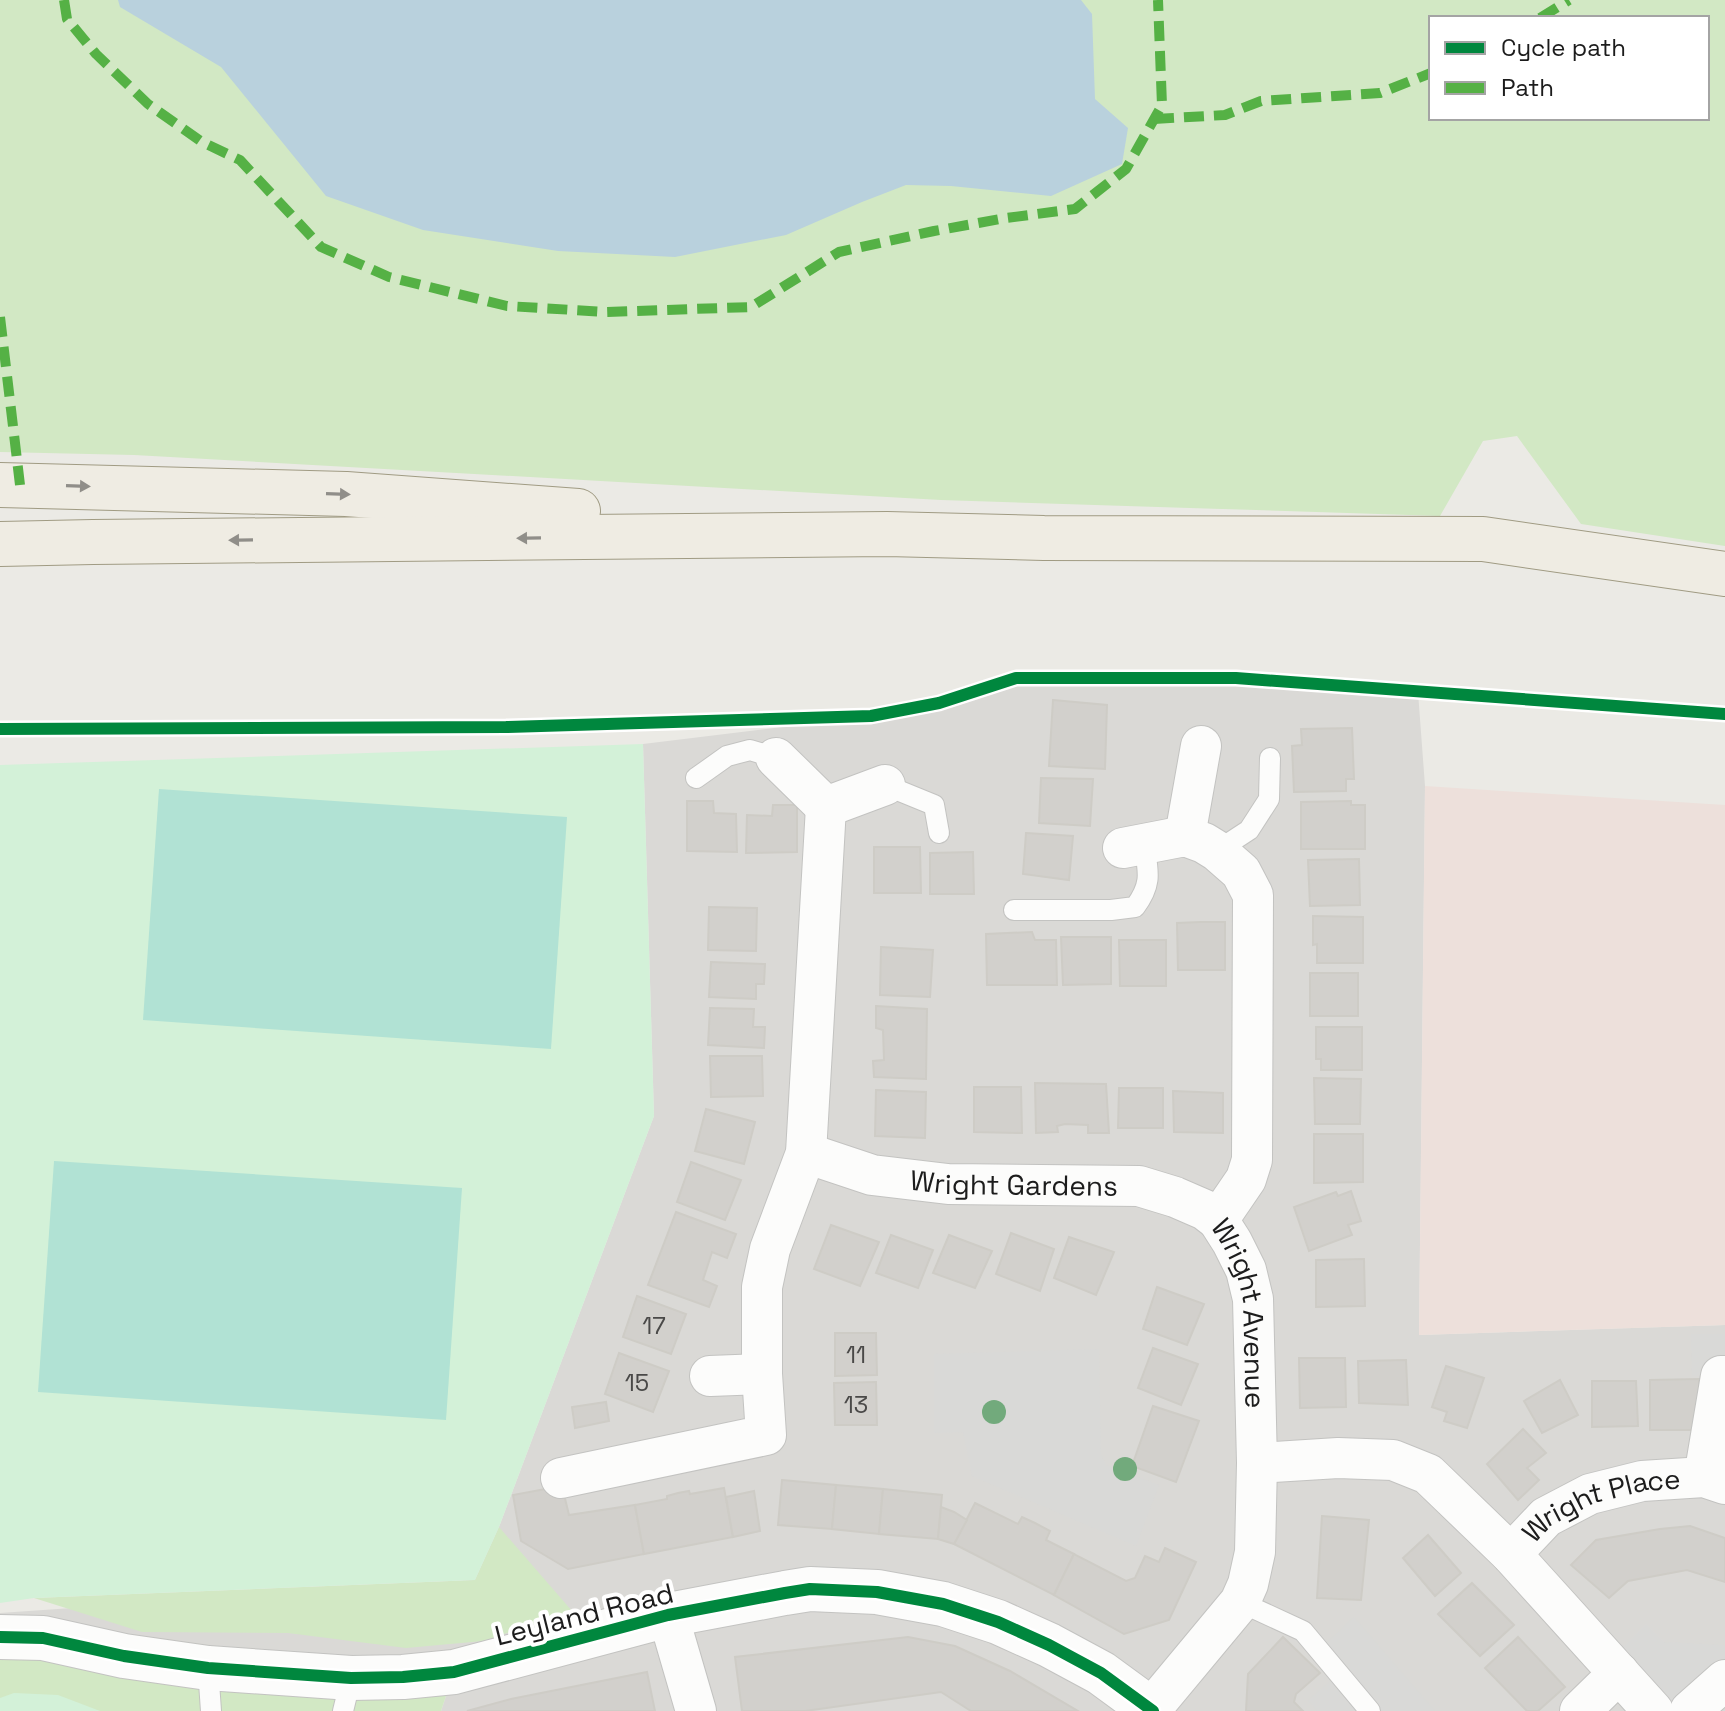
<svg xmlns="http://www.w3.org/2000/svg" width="1725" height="1711" font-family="'Space Grotesk',sans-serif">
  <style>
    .residential { fill: #dad9d6 }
    .commercial { fill: #ede0db }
    .grass { fill: #d2e8c4; fill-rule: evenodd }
    .park { fill: #d3f1d8 }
    .pitch { fill: #b1e2d4 }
    .parking { fill: #d9d9d7 }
    .water { fill: #b9d1dd }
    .building { fill: #d2d0cc; stroke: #ceccc6; stroke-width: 2 }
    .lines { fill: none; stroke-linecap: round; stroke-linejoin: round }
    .service-casing { stroke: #c3c3c1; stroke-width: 22 }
    .minor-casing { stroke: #c3c3c1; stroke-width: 42 }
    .tertiary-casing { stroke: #c3c3c1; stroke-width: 46 }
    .primary-casing { stroke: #a09b83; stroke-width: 46 }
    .service { stroke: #fcfcfb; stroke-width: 20 }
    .minor { stroke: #fcfcfb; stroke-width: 40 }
    .tertiary { stroke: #fcfcfb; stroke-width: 44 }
    .primary { stroke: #efece3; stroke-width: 44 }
    .quiet { stroke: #55b145; stroke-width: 10; stroke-dasharray: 20 10; stroke-linecap: butt }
    .cycleway-casing { stroke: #fff; stroke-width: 17 }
    .cycleway { stroke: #00873e; stroke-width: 12 }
    .tree { fill: #72aa7c }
    .oneway { fill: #908e89 }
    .labels { text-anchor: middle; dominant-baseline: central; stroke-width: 8; stroke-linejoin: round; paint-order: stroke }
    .number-label { font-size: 24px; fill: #4a4948 }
    .street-label { font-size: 28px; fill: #1c1c1c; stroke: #fff }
  </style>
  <rect width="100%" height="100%" fill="#ebeae5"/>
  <!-- residential -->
  <polygon class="residential" points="1016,678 1236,678 1418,692 1425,786 1419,1335 1725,1325 1725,1711 441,1711 454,1672 0,1637 0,1613 475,1580 499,1527 654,1116 643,744 871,716"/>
  <!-- commercial -->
  <polygon class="commercial" points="1425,786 1725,805 1725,1325 1419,1335"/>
  <!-- grass -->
  <g class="grass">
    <path d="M 0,0 L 1725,0 L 1725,546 L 1581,524 L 1517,436 L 1483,441 L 1440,516 L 941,500 L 134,455 L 0,452 ZM 1431,18 L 1707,18 L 1707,118 L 1431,118 Z"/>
    <polygon points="499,1527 572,1611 483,1641 406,1648 288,1633 142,1632 34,1598 475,1580"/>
    <polygon points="0,1638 454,1672 441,1711 0,1711"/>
  </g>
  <!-- park -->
  <g class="park">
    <polygon points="643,744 654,1116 499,1527 475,1580 34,1598 0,1603 0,765"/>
    <polygon points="14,1693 58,1695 100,1711 0,1711 0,1698"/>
  </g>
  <!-- pitch -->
  <g class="pitch">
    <polygon points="159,789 567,817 551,1049 143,1020"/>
    <polygon points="54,1161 462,1188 446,1420 38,1392"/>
  </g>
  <!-- parking -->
  <g class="parking">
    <polygon points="1691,1334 1725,1334 1725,1422 1703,1376 1692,1376"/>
    <polygon points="1099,1349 1101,1454 1106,1465 1159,1485 1136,1546 972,1476 963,1432 934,1433 934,1354"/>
    <polygon points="1354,1617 1435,1711 1317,1711 1308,1700 1339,1674 1319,1650"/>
    <polygon points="1646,1624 1664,1642 1725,1645 1725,1711 1621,1711 1638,1695 1608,1662"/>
  </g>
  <!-- water -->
  <polygon class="water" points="118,0 1081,0 1092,14 1095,99 1128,128 1122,164 1051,196 951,186 906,185 862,202 786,235 675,257 558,251 423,230 326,196 221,67 120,7"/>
  <!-- building -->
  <g class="building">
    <polygon points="1053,700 1107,705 1105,769 1049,766"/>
    <polygon points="1352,728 1354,779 1346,779 1346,791 1294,792 1292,746 1302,745 1301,729"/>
    <polygon points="1041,778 1093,779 1090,826 1039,823"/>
    <polygon points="687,801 713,801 714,813 736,814 737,852 687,851"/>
    <polygon points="1351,801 1351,805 1365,805 1365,849 1301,849 1301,802"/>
    <polygon points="773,805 797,805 797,852 746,853 747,815 772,816"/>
    <polygon points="1026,833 1073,836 1069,880 1023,874"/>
    <polygon points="874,847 920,847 921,893 874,893"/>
    <polygon points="973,852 974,894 930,894 930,853"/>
    <polygon points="1359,859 1360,905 1310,906 1308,860"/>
    <polygon points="709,907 757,908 756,951 708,950"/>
    <polygon points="1313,916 1363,917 1363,963 1317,963 1317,944 1313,945"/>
    <polygon points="1201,922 1225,922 1225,970 1178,970 1177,923"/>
    <polygon points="1032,932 1035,940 1056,940 1057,985 987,985 986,934"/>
    <polygon points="1061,937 1111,937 1111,984 1063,985"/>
    <polygon points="1119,940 1166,940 1166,986 1120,986"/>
    <polygon points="881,947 933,950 930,997 880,995"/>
    <polygon points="711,962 765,964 764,984 756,984 756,999 709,997"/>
    <rect x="1310" y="973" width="48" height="43"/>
    <polygon points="876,1006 927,1009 926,1079 874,1077 873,1061 884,1060 883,1030 876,1028"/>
    <polygon points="710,1008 754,1009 753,1027 765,1027 764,1048 708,1045"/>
    <polygon points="1316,1027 1362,1027 1362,1070 1321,1070 1321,1059 1316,1059"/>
    <polygon points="710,1056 762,1056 763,1096 711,1097"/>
    <polygon points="1314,1078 1361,1079 1360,1124 1315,1124"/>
    <polygon points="1035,1083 1106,1084 1109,1133 1088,1133 1088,1125 1065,1124 1057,1126 1058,1132 1036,1133"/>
    <polygon points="974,1087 1021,1087 1022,1133 974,1132"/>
    <polygon points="1119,1088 1163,1088 1163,1128 1118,1128"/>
    <polygon points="876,1090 926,1092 925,1138 875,1136"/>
    <polygon points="1173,1091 1223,1093 1223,1133 1174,1132"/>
    <polygon points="706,1109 755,1122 744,1164 695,1151"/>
    <polygon points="1314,1134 1363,1134 1363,1182 1314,1183"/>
    <polygon points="691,1162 741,1180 725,1220 677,1202"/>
    <polygon points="1351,1191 1361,1221 1348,1225 1352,1235 1309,1251 1294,1207 1336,1192 1338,1196"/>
    <polygon points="676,1212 736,1234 727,1258 712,1252 703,1280 717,1286 709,1307 648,1285"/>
    <polygon points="831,1225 879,1242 860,1286 814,1269"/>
    <polygon points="1011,1233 1054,1249 1040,1291 996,1274"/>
    <polygon points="891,1235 933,1250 918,1288 876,1273"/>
    <polygon points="949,1235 992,1251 975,1288 933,1273"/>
    <polygon points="1069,1237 1114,1252 1096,1295 1054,1278"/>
    <polygon points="1364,1259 1365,1306 1316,1307 1316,1260"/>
    <polygon points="1157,1287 1204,1304 1187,1345 1143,1329"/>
    <polygon points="637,1296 686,1314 671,1354 623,1337"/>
    <polygon points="835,1333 876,1333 877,1375 835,1376"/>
    <polygon points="1153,1348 1198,1364 1181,1405 1138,1388"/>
    <polygon points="619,1353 669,1371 653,1412 605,1394"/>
    <polygon points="1299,1358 1345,1358 1346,1407 1300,1408"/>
    <polygon points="1406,1360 1408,1405 1359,1403 1358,1361"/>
    <polygon points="1446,1366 1484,1378 1467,1428 1444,1421 1447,1412 1432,1407"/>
    <polygon points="1699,1379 1699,1430 1650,1430 1650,1380"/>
    <polygon points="1560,1380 1578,1415 1542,1433 1524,1401"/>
    <polygon points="1592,1381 1636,1381 1638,1426 1592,1427"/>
    <polygon points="876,1382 877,1425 835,1425 834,1383"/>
    <polygon points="606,1402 609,1421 575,1428 572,1407"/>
    <polygon points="1153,1406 1199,1421 1176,1482 1132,1466"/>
    <polygon points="1523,1429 1546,1453 1527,1468 1539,1480 1518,1500 1487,1464"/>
    <polygon points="782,1480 836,1485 832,1529 778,1525"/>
    <polygon points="836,1485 883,1489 879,1534 832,1529"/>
    <polygon points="562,1486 569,1515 635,1505 644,1554 568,1569 521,1541 513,1495"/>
    <polygon points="724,1488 733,1537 644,1554 635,1505 667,1499 667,1496 678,1493 689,1491 690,1494"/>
    <polygon points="883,1489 942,1495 938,1539 879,1534"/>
    <polygon points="754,1491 760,1531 733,1537 726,1497"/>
    <polygon points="975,1503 1018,1524 1022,1517 1035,1523 1050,1531 1046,1540 1074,1554 1054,1595 954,1544"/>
    <polygon points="941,1507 954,1512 967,1520 954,1544 938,1539"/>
    <polygon points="1322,1516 1369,1520 1361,1600 1317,1598"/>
    <polygon points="1690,1526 1725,1538 1725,1582 1687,1570 1628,1581 1609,1598 1571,1565 1596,1540 1660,1529"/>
    <polygon points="1428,1535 1461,1573 1435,1596 1403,1558"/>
    <polygon points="1165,1548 1196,1562 1169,1620 1124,1634 1054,1595 1074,1554 1126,1581 1135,1578 1145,1556 1159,1562"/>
    <polygon points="1472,1583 1514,1625 1480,1656 1438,1614"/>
    <polygon points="908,1637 955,1646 1010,1671 1078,1711 971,1711 941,1692 805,1711 742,1711 735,1657"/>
    <polygon points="1283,1637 1320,1673 1296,1694 1294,1702 1303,1711 1246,1711 1248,1674"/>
    <polygon points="1518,1637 1565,1687 1538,1711 1527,1711 1485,1668"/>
    <polygon points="647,1672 655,1711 467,1711 511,1699"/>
  </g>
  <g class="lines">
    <!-- service casing -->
    <g class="service-casing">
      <g id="service">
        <polyline points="696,778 727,756 750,750 776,758"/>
        <polyline points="885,785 934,805 939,833"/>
        <polyline points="1217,851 1249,830 1269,799 1270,758"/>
        <path d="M 1014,910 L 1111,910 L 1135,907 C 1153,883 1148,871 1144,844"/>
        <polyline points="1240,1602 1303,1631 1370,1711"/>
        <polyline points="208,1668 211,1711"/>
        <polyline points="343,1711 351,1678"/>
      </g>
    </g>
    <!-- minor casing -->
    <g class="minor-casing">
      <g id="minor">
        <polyline points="776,758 826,807 885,785"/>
        <polyline points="1185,836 1201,746"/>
        <path id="s1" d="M 1123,848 L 1185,836 L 1204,843 L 1217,851 L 1241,872 L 1253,895 L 1252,1160 L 1246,1179 L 1218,1220 L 1232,1242 L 1246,1270 L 1253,1299 L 1257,1463 L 1255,1552 L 1248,1584 L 1240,1602 L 1151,1709"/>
        <path id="s2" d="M 806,1153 L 872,1175 L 948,1184 L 1139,1186 L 1175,1197 L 1205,1210 L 1218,1220"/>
        <polyline points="710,1376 762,1374"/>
        <polyline points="1257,1463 1338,1458 1393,1460 1428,1474 1511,1554 1653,1711"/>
        <polyline points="1704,1477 1721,1376 1725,1376"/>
        <polyline points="561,1478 766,1435 762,1374 762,1287 770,1249 806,1153 826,807"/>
        <path id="s3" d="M 1511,1554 L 1546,1517 L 1590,1494 L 1642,1481 L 1704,1477 L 1725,1484"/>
        <polyline points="668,1615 696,1711"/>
        <polyline points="1580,1711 1619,1673"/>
        <polyline points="1690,1711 1725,1680"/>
      </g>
    </g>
    <!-- tertiary casing -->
    <g class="tertiary-casing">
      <polyline id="tertiary" points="0,1637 43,1638 124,1656 208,1668 351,1678 403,1677 454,1672 668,1615 785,1593 810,1589 877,1592 943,1604 998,1622 1049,1645 1101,1673 1153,1711"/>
    </g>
    <!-- primary casing -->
    <g class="primary-casing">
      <g id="primary">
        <polyline points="0,485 346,494 578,511"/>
        <polyline points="0,544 93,542 887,534 1044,538 1483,539 1725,574"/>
      </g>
    </g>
    <!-- service -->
    <use href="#service" class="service"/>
    <!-- minor -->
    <use href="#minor" class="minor"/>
    <!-- tertiary -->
    <use href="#tertiary" class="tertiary"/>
    <!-- primary -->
    <use href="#primary" class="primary"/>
    <!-- quiet -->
    <g class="quiet">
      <polyline points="64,0 67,19 96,54 148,104 202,142 240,160 321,247 389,277 507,306 607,312 751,307 839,252 934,231 1006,218 1075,209 1126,169 1162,105 1158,0"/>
      <polyline points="1540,18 1569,0"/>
      <polyline points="1154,119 1225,115 1261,101 1380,93 1431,73"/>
      <polyline points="0,317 20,485"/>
    </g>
    <!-- cycleway casing -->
    <g class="cycleway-casing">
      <g id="cycleway">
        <polyline points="0,729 506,727 871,716 939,703 1016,678 1236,678 1725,714"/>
        <polyline points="0,1637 43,1638 124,1656 208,1668 351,1678 403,1677 454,1672 668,1615 785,1593 810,1589 877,1592 943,1604 998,1622 1049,1645 1101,1673 1153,1711"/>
      </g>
    </g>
    <!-- cycleway -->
    <use href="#cycleway" class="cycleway"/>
  </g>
  <!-- trees -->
  <g class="tree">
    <circle cx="994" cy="1412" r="12"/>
    <circle cx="1125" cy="1469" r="12"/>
  </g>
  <!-- one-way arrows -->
  <defs><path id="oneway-solid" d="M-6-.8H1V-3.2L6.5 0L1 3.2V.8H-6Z" transform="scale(2)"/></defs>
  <g class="oneway">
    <use href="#oneway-solid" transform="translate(78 486) rotate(2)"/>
    <use href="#oneway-solid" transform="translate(338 494) rotate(2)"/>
    <use href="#oneway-solid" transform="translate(529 538) rotate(179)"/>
    <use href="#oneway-solid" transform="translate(241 540) rotate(179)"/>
  </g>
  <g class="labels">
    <!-- number labels -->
    <g class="number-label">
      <text x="654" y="1325">17</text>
      <text x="856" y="1354">11</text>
      <text x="637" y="1382">15</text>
      <text x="856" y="1404">13</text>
    </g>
    <!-- street labels -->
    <g class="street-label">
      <text stroke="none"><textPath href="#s2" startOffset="212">Wright Gardens</textPath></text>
      <text stroke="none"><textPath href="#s1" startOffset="590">Wright Avenue</textPath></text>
      <text stroke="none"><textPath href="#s3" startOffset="108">Wright Place</textPath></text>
      <text transform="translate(584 1614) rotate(-14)">Leyland Road</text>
    </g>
  </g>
  <!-- legend -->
  <rect x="1429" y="16" width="280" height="104" fill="#ffffff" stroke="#a4a4a4" stroke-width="2"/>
  <rect x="1445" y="42" width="40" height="12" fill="#00873e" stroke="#a4a4a4" stroke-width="2"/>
  <text x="1501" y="56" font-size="24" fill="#1c1c1c">Cycle path</text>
  <rect x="1445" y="82" width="40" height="12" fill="#55b145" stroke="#a4a4a4" stroke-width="2"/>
  <text x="1501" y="96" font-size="24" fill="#1c1c1c">Path</text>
</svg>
